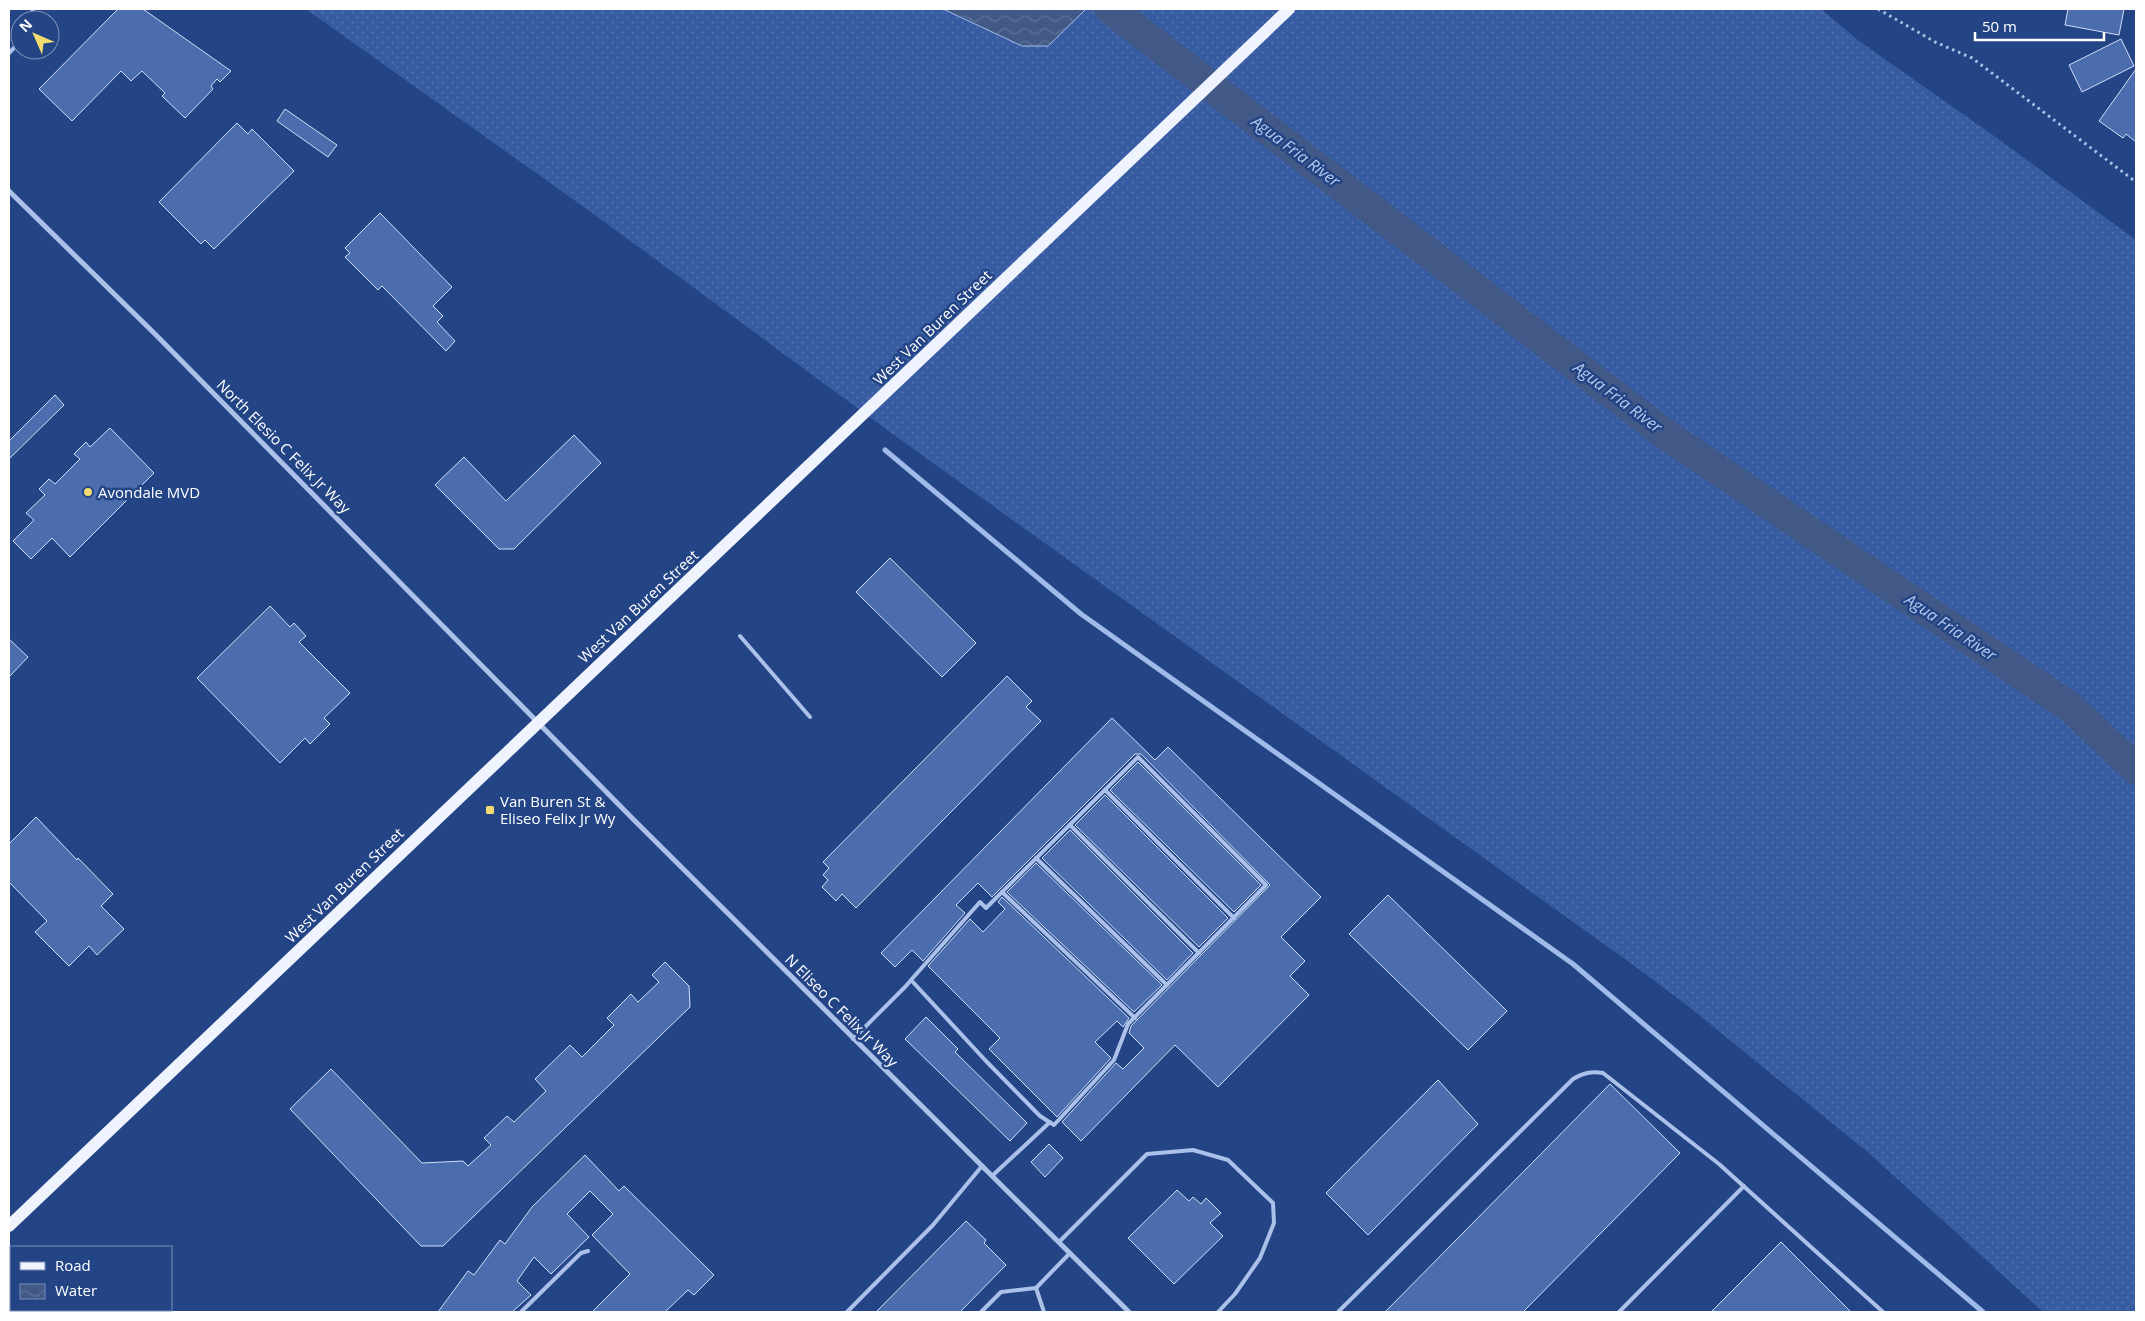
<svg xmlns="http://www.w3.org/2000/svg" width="2145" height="1321" font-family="'Open Sans',sans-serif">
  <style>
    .grass { fill: url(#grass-dots) }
    .water { fill: url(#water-waves); stroke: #a0bbea }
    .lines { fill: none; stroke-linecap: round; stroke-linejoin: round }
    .stream { stroke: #a0bbea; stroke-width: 5 }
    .river { stroke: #425988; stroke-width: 31 }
    .building { fill: #4b6dad; stroke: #d0def7 }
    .path { stroke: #acc1e9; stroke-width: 3; stroke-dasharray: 2.5 4; stroke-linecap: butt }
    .lane { stroke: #acc1e9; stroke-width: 4 }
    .street { stroke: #acc1e9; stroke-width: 5 }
    .primary { stroke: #eff3fe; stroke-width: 12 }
    .poi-dot { fill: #f4db6f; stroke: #234485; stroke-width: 2 }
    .labels { text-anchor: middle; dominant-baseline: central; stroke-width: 5; stroke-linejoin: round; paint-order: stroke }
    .street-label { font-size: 15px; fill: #fff; stroke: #234485 }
    .poi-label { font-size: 15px; fill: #fff; stroke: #234485; text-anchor: start }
    .water-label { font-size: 16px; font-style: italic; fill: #b8ccf0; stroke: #234485 }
  </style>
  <defs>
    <pattern id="grass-dots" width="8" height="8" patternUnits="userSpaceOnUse" patternTransform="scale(1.25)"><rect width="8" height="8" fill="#375ca2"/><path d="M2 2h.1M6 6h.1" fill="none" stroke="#5574b0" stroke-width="1.8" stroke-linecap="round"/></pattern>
    <pattern id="water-waves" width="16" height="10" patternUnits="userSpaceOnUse" patternTransform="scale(1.25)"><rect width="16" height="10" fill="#425988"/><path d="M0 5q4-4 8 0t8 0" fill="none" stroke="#5e729a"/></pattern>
  </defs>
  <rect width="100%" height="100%" fill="#234485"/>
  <!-- grass -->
  <polygon class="grass" points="306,9 1821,9 1859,41 1990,133 2136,240 2136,1312 2043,1312 1870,1154 1684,1003 1629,962 894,435 595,215"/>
  <!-- water -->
  <polygon class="water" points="943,9 1086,9 1048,46 1022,46"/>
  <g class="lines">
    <!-- stream -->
    <polyline class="stream" points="885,450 1081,614 1573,964 1983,1312"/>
    <!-- river -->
    <polyline class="river" points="1110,9 1669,437 2070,707 2136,769"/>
  </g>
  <!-- building -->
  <g class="building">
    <polygon points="118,9 143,9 231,71 220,82 217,79 211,86 213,89 185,118 162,96 165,93 142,71 131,81 121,71 72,121 39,89"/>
    <polygon points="2068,9 2124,9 2119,35 2065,25"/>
    <polygon points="2121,39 2134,66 2082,92 2069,65"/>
    <polygon points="2136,69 2136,142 2126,134 2123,138 2099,121"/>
    <polygon points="285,109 337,145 328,157 277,121"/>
    <polygon points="237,123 248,134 252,129 294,171 214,249 205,240 201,244 159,202"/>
    <polygon points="380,213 452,287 433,306 443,316 437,322 455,341 446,351 382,286 378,290 345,257 350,253 345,248"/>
    <polygon points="55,395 64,405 9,459 9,441"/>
    <polygon points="110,428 154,473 70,557 52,538 31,559 13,541 34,520 26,513 45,495 39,489 49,479 55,484 80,459 74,454 86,442 90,447"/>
    <polygon points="574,435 601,463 514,549 499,549 435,485 464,457 506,501"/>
    <polygon points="890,558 976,643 942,677 856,592"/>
    <polygon points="270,606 290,627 294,623 306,636 299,642 350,693 324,718 330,724 310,744 305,738 280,763 197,678"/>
    <polygon points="9,639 28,657 9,677"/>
    <polygon points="1007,676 1032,701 1026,707 1041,721 856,908 842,894 836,901 822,887 828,880 823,875 829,868 823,862"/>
    <polygon points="1112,718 1155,760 1168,747 1321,897 1281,937 1305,961 1290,976 1309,995 1218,1087 1175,1045 1081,1141 1062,1122 1116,1063 1123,1069 1144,1048 1129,1033 1131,1026 1270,885 1141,754 1135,754 992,897 978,883 956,905 965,913 923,961 912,950 895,967 881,953"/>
    <polygon points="1138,762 1261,885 1234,912 1110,790"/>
    <polygon points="1105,795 1228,918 1199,947 1075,825"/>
    <polygon points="36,817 77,860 78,858 113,894 101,906 124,929 97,955 89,946 69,966 35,932 47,921 9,882 9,844"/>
    <polygon points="1070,830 1193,953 1167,980 1042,858"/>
    <polygon points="1036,863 1162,985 1134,1012 1007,892"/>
    <polygon points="1388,895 1507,1011 1468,1050 1349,934"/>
    <polygon points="1002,897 1129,1018 1123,1027 1117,1021 1095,1042 1111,1058 1057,1117 989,1049 1000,1038 928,966 970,919 983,932 1005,909 998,902"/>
    <polygon points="665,962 689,986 690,1007 443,1246 421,1246 290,1109 331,1069 422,1163 463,1161 468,1166 491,1145 484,1138 507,1116 514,1122 546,1091 535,1079 570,1045 582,1057 614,1025 607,1018 631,994 638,1002 659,982 652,975"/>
    <polygon points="926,1017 958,1049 955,1052 1027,1123 1010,1141 905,1039"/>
    <polygon points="1438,1080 1478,1124 1368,1235 1326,1193"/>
    <polygon points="1610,1084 1680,1153 1523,1312 1385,1312"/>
    <polygon points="1049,1144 1063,1158 1045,1177 1031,1162"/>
    <polygon points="585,1155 619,1191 624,1186 714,1275 694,1295 688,1290 665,1312 592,1312 630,1274 592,1235 613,1214 590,1191 567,1214 589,1237 551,1274 534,1257 517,1281 531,1295 512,1312 438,1312 468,1271 474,1275 500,1240 505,1244 532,1207"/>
    <polygon points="1177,1190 1189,1201 1193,1197 1201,1204 1206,1198 1221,1213 1210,1223 1223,1236 1174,1284 1128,1238"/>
    <polygon points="966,1221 986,1240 984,1243 1006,1265 960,1312 876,1312"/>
    <polygon points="1781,1242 1851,1312 1711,1312"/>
  </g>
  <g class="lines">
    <!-- path -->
    <polyline class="path" points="1878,9 1935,42 1972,58 2136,182"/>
    <!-- lane -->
    <g class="lane">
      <polyline points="30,20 33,9"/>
      <polyline points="9,53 20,42"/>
      <polyline points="740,636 810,717"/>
      <polyline points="1105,790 1234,918"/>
      <polyline points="1070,825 1199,953"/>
      <polyline points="1036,858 1167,985"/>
      <polyline points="1002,892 1135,1018"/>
      <polyline points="853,1039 906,986 911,980 980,902 986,908 1138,757 1266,885 1128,1024 1114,1060 1054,1125 1040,1116 985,1060 911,980"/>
      <polyline points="992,1176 1050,1122"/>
      <polyline points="1059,1242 1147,1154 1193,1150 1228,1160 1273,1203 1274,1223 1260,1258 1235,1294 1218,1312"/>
      <polyline points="1036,1288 1044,1312"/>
      <polyline points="521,1312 581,1253 588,1251"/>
      <polyline points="847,1312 933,1225 982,1166"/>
      <polyline points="981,1312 1001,1292 1036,1288 1070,1253"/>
      <path d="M 1338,1312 L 1573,1079 C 1583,1073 1591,1071 1603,1073 L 1719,1164 L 1883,1312"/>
      <polyline points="1619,1312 1744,1186"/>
    </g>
    <!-- street -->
    <polyline class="street" points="9,191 155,334 633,819 1129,1312"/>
    <!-- primary -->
    <polyline class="primary" points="9,1226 1289,9"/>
  </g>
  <!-- markers -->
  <g class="poi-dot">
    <circle cx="88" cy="492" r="5"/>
    <rect x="485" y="805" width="10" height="10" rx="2.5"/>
  </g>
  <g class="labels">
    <!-- street labels -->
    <g class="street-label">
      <text transform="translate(932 327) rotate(-44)">West Van Buren Street</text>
      <text transform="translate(284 446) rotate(45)">North Elesio C Felix Jr Way</text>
      <text transform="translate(638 606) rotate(-43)">West Van Buren Street</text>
      <text transform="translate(344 885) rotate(-44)">West Van Buren Street</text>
      <text transform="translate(842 1010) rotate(45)">N Eliseo C Felix Jr Way</text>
    </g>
    <!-- poi labels -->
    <g class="poi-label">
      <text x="98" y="492">Avondale MVD</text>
      <text x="500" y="801">Van Buren St &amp;<tspan x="500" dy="17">Eliseo Felix Jr Wy</tspan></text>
    </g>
    <!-- water labels -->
    <g class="water-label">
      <text transform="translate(1296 151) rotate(37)">Agua Fria River</text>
      <text transform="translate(1618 397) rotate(37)">Agua Fria River</text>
      <text transform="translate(1951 627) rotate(34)">Agua Fria River</text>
    </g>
  </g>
  <!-- border -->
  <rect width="2145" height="1321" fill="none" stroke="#ffffff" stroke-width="20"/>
  <!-- legend -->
  <rect x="10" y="1246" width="162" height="65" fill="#234485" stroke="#7b8fb6"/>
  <rect x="20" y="1262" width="25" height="8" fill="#eff3fe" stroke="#7b8fb6"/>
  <text x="55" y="1271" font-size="15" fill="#ffffff">Road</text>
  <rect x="20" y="1284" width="25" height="15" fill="url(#water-waves)" stroke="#7b8fb6"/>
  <text x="55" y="1296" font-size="15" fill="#ffffff">Water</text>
  <!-- north arrow -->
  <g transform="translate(35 35) rotate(315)"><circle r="24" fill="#234485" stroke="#7b8fb6"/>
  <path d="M0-4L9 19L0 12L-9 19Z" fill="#f4db6f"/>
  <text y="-8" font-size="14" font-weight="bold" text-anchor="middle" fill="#ffffff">N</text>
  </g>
  <!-- scale -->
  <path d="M1975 32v8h129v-8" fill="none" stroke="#ffffff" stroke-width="2.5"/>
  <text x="1982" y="32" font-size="15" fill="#ffffff" stroke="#234485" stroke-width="4" paint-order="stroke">50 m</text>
</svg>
